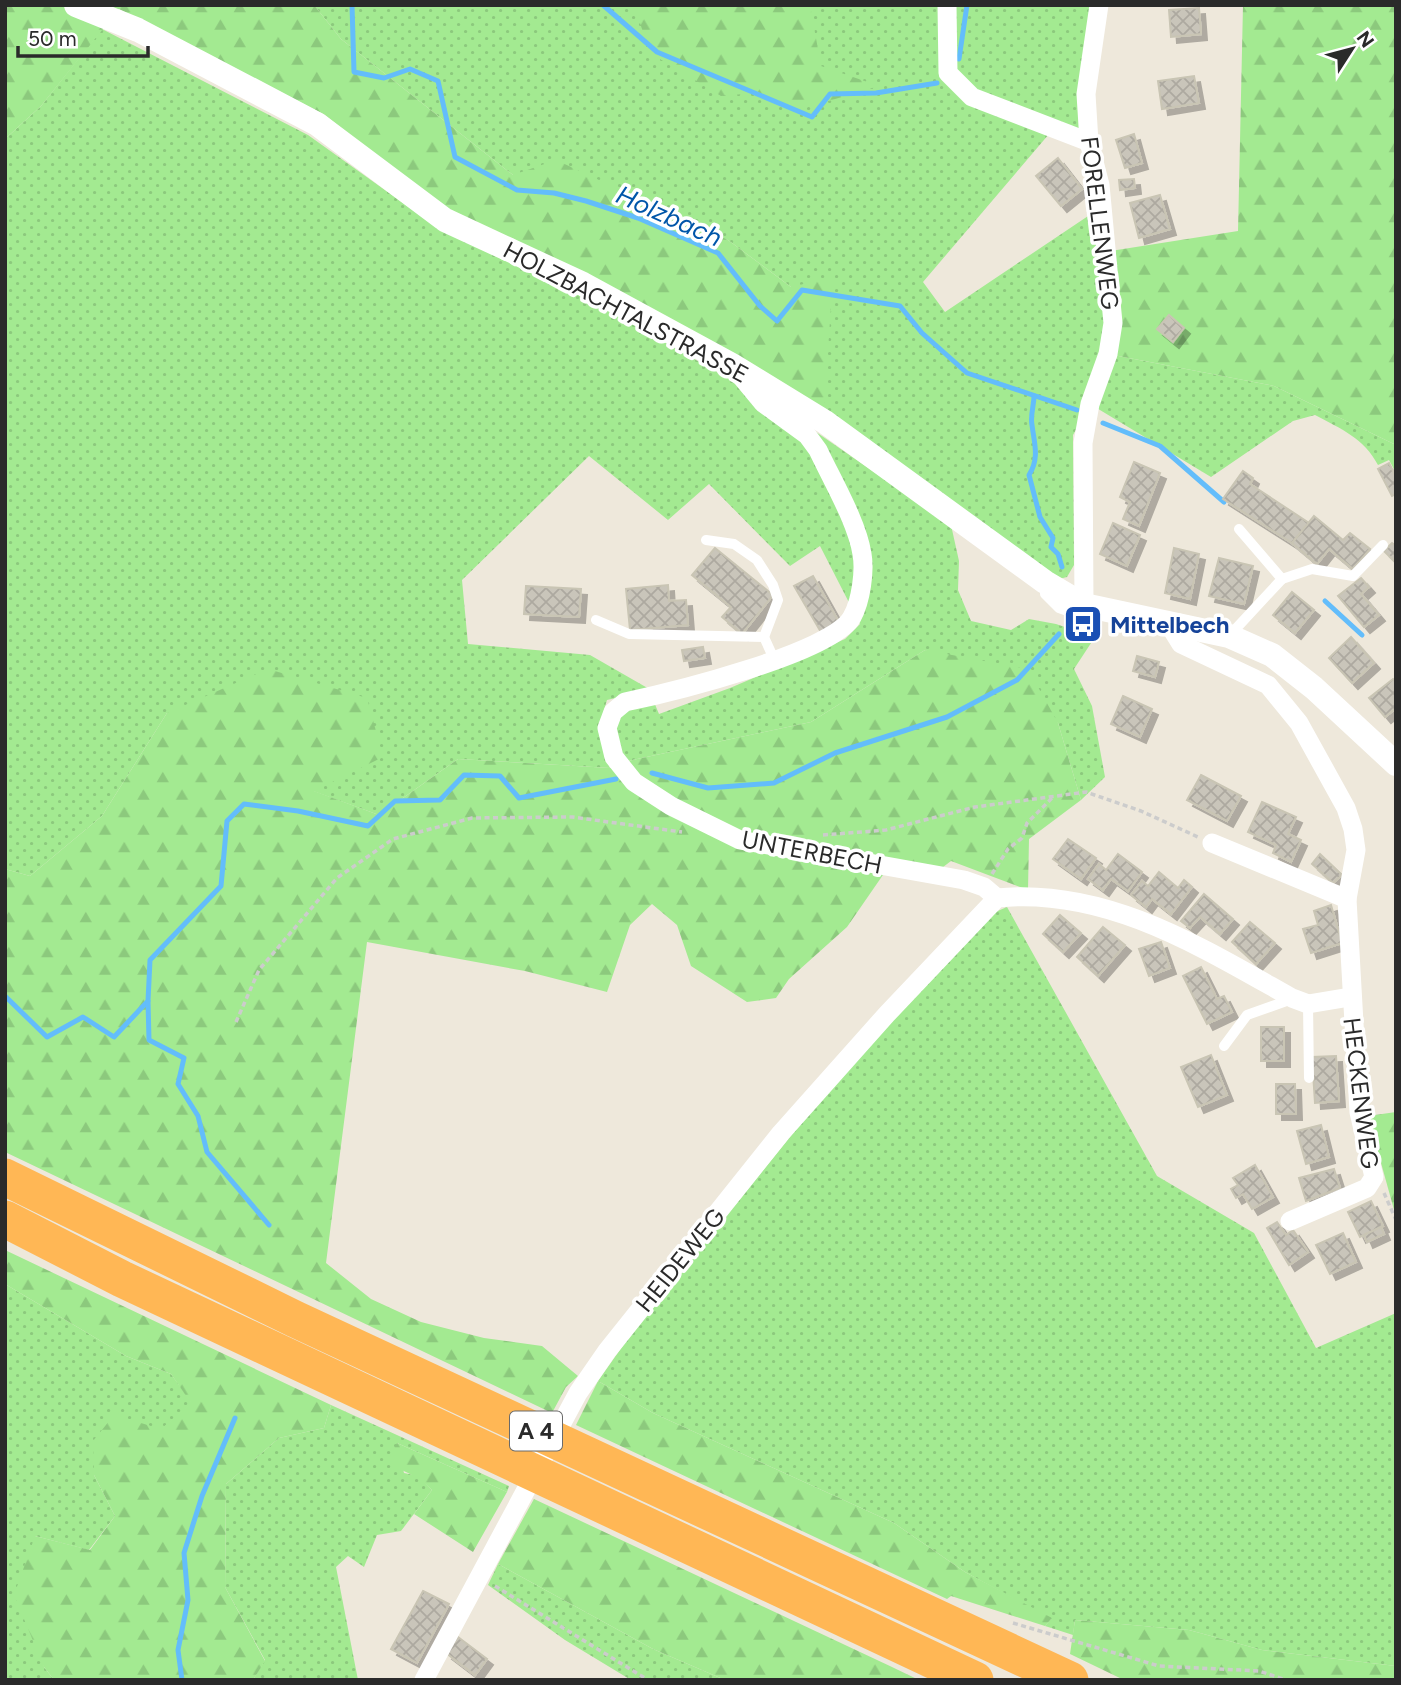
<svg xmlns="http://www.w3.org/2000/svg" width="1401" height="1685" font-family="Figtree,sans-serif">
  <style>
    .grass { fill: url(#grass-dots) }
    .forest { fill: url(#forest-firs) }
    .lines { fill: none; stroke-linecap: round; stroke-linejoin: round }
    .stream { stroke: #63bdfb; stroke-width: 5 }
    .building { fill: url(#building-cross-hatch); stroke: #c9c5b4; stroke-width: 2; filter: url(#shadow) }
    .path { stroke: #ccc; stroke-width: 3.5; stroke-dasharray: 5 3.5; stroke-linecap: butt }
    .service { stroke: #fff; stroke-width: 10 }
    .minor { stroke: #fff; stroke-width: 19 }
    .tertiary { stroke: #fff; stroke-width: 24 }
    .motorway { stroke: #ffb755; stroke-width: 37 }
    .labels { text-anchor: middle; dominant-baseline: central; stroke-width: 7; stroke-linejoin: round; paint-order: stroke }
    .shield { fill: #fff; stroke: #6a6a6a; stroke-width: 2 }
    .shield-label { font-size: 23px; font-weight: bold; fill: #2a2a2a }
    .street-label { font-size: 24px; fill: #2a2a2a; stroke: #fff }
    .transit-label { font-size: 24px; font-weight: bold; fill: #164399; stroke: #fff; text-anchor: start }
    .water-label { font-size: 26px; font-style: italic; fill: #0056a9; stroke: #fff }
  </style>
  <defs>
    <pattern id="grass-dots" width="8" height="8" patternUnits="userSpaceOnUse" patternTransform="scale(1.75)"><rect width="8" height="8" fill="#a3ea91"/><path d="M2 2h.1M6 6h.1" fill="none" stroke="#8cc97d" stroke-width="1.8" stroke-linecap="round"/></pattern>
    <pattern id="forest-firs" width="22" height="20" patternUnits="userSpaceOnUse" patternTransform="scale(1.75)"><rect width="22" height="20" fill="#a3ea91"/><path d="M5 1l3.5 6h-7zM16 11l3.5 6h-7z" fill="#8cc97d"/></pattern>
    <pattern id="building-cross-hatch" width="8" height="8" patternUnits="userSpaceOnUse" patternTransform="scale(1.75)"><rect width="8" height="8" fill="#c9c5ba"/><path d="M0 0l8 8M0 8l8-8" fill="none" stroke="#ada9a0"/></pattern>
    <filter id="shadow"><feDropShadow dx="6" dy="6" stdDeviation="0" flood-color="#0004"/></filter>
  </defs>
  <rect width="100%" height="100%" fill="#eee8db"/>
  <!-- grass -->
  <g class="grass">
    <path d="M 314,5 L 1099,5 L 1089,142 L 1055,127 L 923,282 L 945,312 L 1100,208 L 1108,354 L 1274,386 L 1396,445 L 1396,473 L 1389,460 L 1378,465 C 1364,438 1341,429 1315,415 L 1293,421 L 1211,477 L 1090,404 L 1073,435 L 1074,565 L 1067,577 L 1059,579 L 824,408 L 791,287 L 728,240 L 513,175 L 341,39 Z"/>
    <path d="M 102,29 L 308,135 L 438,228 L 576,292 L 726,377 L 819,434 L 951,525 L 959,561 L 958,590 L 971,621 L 1011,630 L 1029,619 L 1056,624 L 1095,637 L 1074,669 L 1092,706 L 1105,777 L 1081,800 L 1058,723 L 925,650 L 811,722 L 623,762 C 611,720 611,713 654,702 L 659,714 L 730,688 L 845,639 L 860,624 L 820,546 L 790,566 L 709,484 L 668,520 L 589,456 L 462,580 L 468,644 L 590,655 L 651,690 L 607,700 L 598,730 L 610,768 L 458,759 L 379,815 L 313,791 L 167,713 L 102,816 L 30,876 L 5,869 L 5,139 L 41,106 Z"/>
    <polygon points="1007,907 1157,1176 1254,1233 1316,1348 1396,1313 1396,1666 1262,1650 1189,1630 1075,1620 1073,1635 1045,1626 1051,1619 965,1572 894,1523 653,1413 598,1381 634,1330 836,1080 993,913"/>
    <polygon points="5,1284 126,1356 171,1374 192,1403 162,1429 94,1475 115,1516 89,1550 35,1536 44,1667 54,1680 5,1680"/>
    <polygon points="331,1405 509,1486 507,1492 397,1443 404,1473 419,1476 432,1490 401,1531 377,1535 364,1567 348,1556 336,1567 358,1680 253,1680 265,1660 225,1587 226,1484 279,1438 324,1428"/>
    <polygon points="498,1564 653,1649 725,1680 631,1680 565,1640 488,1585"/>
  </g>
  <!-- forest -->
  <g class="forest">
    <polygon points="5,5 314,5 341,39 513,175 556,160 728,240 791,287 833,277 824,408 449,214 325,115 119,9 41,106 5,139"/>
    <polygon points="634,5 810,5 821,66 879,86 798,110 755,93 721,96 650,53"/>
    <polygon points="1243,5 1396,5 1396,445 1274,386 1108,354 1104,252 1238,231"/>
    <polygon points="925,650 1028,669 1058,723 1081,800 1029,839 1028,890 951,861 926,880 885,872 847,927 789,979 776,998 747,1002 691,966 677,925 652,904 630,925 607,992 525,971 367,942 326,1263 371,1299 421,1322 484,1338 542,1346 578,1376 566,1387 552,1413 5,1152 5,869 30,876 102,816 167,713 268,669 367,698 383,757 314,791 379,815 458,759 610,768 623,762 811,722"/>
    <polygon points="1396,1112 1396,1217 1368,1116"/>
    <polygon points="5,1250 331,1405 324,1428 279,1438 226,1484 225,1587 265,1661 253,1680 54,1680 44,1667 14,1595 35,1536 90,1550 115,1516 94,1475 93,1441 114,1415 161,1429 191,1403 171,1374 126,1356 5,1284"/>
    <polygon points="598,1381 653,1413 894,1523 965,1572 1052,1618 1045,1626 951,1596 947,1599 576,1425"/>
    <path d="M 397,1443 L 507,1492 L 473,1552 L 414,1514 L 432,1490 C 417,1473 405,1475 388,1461 Z"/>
    <polygon points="534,1499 892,1667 919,1680 725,1680 653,1649 498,1564"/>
    <polygon points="1075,1620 1189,1630 1262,1650 1396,1666 1396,1680 1124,1680 1070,1654"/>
  </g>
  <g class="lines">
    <!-- stream -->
    <g class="stream">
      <polyline points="352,5 354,72 384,78 410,69 438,81 455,157 517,190 554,193 586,201 638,218 718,253 760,306 777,321 802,290 900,306 922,333 967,373 1077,410"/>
      <polyline points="603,5 657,52 812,117 830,94 876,93 937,83"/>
      <polyline points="959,59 967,5"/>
      <path d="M 1034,396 C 1034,405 1030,416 1032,425 C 1034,442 1040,458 1029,475 L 1040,517 L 1053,538 L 1051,547 L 1058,554 L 1062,567"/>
      <polyline points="1103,423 1160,446 1224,502"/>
      <polyline points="1325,601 1362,635"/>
      <polyline points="652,773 708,788 774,783 835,753 947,717 1017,680 1059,634"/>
      <polyline points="5,996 47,1037 83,1017 114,1037 148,1001 150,960 221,886 227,821 244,804 298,811 368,826 395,801 440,800 464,775 500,776 519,798 616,779"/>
      <polyline points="148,1001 149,1040 184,1058 178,1084 198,1116 207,1152 269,1225"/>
      <polyline points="182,1680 178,1650 188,1600 184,1553 202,1496 235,1418"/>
    </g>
  </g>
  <!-- building -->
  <g class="building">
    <polygon points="1199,8 1201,34 1171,37 1169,10"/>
    <polygon points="1194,76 1199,103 1162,109 1158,81"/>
    <polygon points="1134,134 1142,163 1125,168 1116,140"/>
    <polygon points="1058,158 1082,189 1061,206 1036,176"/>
    <polygon points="1134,179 1135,188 1120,190 1119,180"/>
    <polygon points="1160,195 1170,229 1139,238 1130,203"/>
    <polygon points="1169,315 1184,328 1173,342 1157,329"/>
    <polygon points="1134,462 1160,473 1139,526 1123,519 1130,502 1120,497"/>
    <polygon points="1389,463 1396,477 1396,494 1392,496 1378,469"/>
    <polygon points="1243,471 1253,478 1250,484 1309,523 1292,543 1223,499"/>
    <polygon points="1314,516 1343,540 1350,533 1370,549 1353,569 1329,549 1317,564 1292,543"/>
    <polygon points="1113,523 1140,535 1127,566 1100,554"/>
    <polygon points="1392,543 1396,546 1394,561 1384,551"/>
    <polygon points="715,548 773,595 742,634 722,617 731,607 692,575"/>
    <polygon points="1174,548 1199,554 1190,599 1165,593"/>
    <polygon points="1219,558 1253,566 1244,604 1209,596"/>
    <polygon points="813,576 840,624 822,634 794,586"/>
    <polygon points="1361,578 1369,587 1361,594 1379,615 1364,627 1338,596"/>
    <polygon points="668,585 669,601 686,600 688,625 630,630 626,589"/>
    <polygon points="526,586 581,589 579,617 524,614"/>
    <polygon points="1292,592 1314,610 1295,633 1273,615"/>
    <polygon points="1351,637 1374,663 1352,683 1329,658"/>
    <polygon points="703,647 705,658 684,661 682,650"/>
    <polygon points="1137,656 1159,662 1155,677 1133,671"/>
    <polygon points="1393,679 1396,682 1396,708 1385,717 1369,698"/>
    <polygon points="1123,696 1152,709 1140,737 1111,724"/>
    <polygon points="1201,775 1241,796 1227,821 1187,800"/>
    <polygon points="1262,802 1296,817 1288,834 1301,840 1291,862 1273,853 1276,845 1248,832"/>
    <polygon points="1068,839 1096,858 1081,879 1053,859"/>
    <polygon points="1118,854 1142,872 1128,891 1111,879 1103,890 1088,879 1099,864 1106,870"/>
    <polygon points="1320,854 1342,875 1333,883 1312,864"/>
    <polygon points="1159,872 1178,888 1184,880 1192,887 1171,914 1152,899 1146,907 1131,895 1142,881 1148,886"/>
    <polygon points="1204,894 1233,919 1220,934 1200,917 1190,928 1181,921"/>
    <polygon points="1331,905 1342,943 1311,953 1303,929 1318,925 1314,911"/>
    <polygon points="1060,915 1081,933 1063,952 1043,934"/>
    <polygon points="1250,922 1275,943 1256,964 1232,942"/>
    <polygon points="1103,927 1125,945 1098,976 1077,957"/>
    <polygon points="1161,942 1170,968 1149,976 1139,949"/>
    <polygon points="1201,967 1217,999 1224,996 1232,1012 1207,1024 1183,976"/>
    <rect x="1261" y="1027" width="23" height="34"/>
    <polygon points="1211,1055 1227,1095 1198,1107 1181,1067"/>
    <polygon points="1336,1056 1339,1101 1315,1103 1312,1057"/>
    <polygon points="1276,1084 1295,1084 1296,1114 1276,1114"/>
    <polygon points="1321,1125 1329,1157 1306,1164 1297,1131"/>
    <polygon points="1255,1165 1273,1197 1252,1209 1243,1194 1236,1198 1231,1189 1238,1185 1233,1178"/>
    <polygon points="1334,1169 1340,1188 1306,1201 1299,1178"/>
    <polygon points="1371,1201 1383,1226 1360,1237 1348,1212"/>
    <polygon points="1277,1222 1286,1235 1293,1230 1308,1252 1289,1265 1267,1228"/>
    <polygon points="1381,1227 1384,1234 1367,1242 1364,1235"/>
    <polygon points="1343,1233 1356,1262 1330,1274 1316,1245"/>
    <polygon points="423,1591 449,1604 417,1663 391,1649"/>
    <polygon points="458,1637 487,1659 475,1675 446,1653"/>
  </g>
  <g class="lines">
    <!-- path -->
    <g class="path">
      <polyline points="823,835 886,830 975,807 1086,792 1141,811 1198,837"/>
      <polyline points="992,874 1008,849 1022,838 1027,823 1054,796"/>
      <polyline points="236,1022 259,970 337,878 393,839 472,818 572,817 682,832"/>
      <polyline points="1384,1193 1396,1220"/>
      <polyline points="495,1586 648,1680"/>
      <polyline points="1013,1623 1159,1666 1259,1671 1286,1680"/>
    </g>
    <!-- service -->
    <g class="service">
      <polyline points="706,540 734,544 757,560 773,585 778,600 764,637"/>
      <polyline points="1282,579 1312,569 1353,576 1383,545"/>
      <polyline points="1045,589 1045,594 1059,608 1079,615 1081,610"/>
      <polyline points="596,620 629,634 764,637 774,659"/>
      <polyline points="1230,635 1282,579 1239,529"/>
      <polyline points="1308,1004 1309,1078"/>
      <polyline points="1224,1046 1247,1015 1292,999"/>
    </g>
    <!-- minor -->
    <g class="minor">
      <polyline points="947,5 948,73 972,97 1089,142"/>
      <path d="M 739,374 L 763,403 L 807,435 L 818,450 C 832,480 857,522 862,554 C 865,571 861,601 852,617 C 833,653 668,693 625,702 L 613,712 L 607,728 L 614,757 L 634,782 L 671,806 L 740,840 L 964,880 L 984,887 L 997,898"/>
      <polyline points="1084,605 1083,443 1090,404 1108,354 1113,323 1100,185 1089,142 1086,94 1099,5"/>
      <polyline points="1168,623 1181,644 1268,685 1299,723 1346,808 1353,829 1356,850 1347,899"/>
      <polyline points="1212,843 1347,899 1359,1112 1374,1177 1367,1188 1290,1221"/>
      <path d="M 424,1680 L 578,1393 L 607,1351 L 781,1133 L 887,1014 L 997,898 C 1106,887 1201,947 1292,998 L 1308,1004 L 1350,997"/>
    </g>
    <!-- tertiary -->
    <polyline class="tertiary" points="76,5 138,30 317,124 445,220 583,284 732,365 825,422 1045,582 1084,605 1229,636 1272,655 1314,688 1396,764"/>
    <!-- motorway -->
    <g class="motorway">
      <polyline points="5,1177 295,1319 1070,1680"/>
      <polyline points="5,1219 122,1279 975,1680"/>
    </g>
  </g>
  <!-- icons -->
  <defs>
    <g id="bus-square" transform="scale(2.0125)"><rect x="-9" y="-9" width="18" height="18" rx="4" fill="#1a4fb4" stroke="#fff"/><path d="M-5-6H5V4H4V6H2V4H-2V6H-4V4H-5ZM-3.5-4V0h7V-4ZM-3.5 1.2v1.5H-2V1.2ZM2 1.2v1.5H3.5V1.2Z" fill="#fff"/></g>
  </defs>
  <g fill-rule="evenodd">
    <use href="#bus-square" x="1083" y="624"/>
  </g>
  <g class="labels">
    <!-- shield labels -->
    <rect class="shield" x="510" y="1411.5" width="52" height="39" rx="5"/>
    <g class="shield-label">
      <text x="536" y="1431">A 4</text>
    </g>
    <!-- street labels -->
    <g class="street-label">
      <text transform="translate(1100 223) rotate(83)">FORELLENWEG</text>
      <text transform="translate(626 312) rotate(28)">HOLZBACHTALSTRASSE</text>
      <text transform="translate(812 852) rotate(11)">UNTERBECH</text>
      <text transform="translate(1361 1093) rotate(83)">HECKENWEG</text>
      <text transform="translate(680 1260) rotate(-51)">HEIDEWEG</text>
    </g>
    <!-- transit labels -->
    <g class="transit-label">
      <text x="1110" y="624">Mittelbech</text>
    </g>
    <!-- water labels -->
    <g class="water-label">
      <text transform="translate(669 216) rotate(24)">Holzbach</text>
    </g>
  </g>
  <!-- border -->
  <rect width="1401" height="1685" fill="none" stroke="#2a2a2a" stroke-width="14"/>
  <!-- north arrow -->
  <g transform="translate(1352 49) rotate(54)" stroke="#ffffff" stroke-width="5" paint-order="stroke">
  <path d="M0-5L12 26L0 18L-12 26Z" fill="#2a2a2a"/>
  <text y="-10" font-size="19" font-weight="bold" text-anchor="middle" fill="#2a2a2a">N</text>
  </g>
  <!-- scale -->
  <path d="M18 46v10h130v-10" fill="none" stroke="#2a2a2a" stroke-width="3.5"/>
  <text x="28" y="46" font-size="21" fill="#2a2a2a" stroke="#ffffff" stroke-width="5" paint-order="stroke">50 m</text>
</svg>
